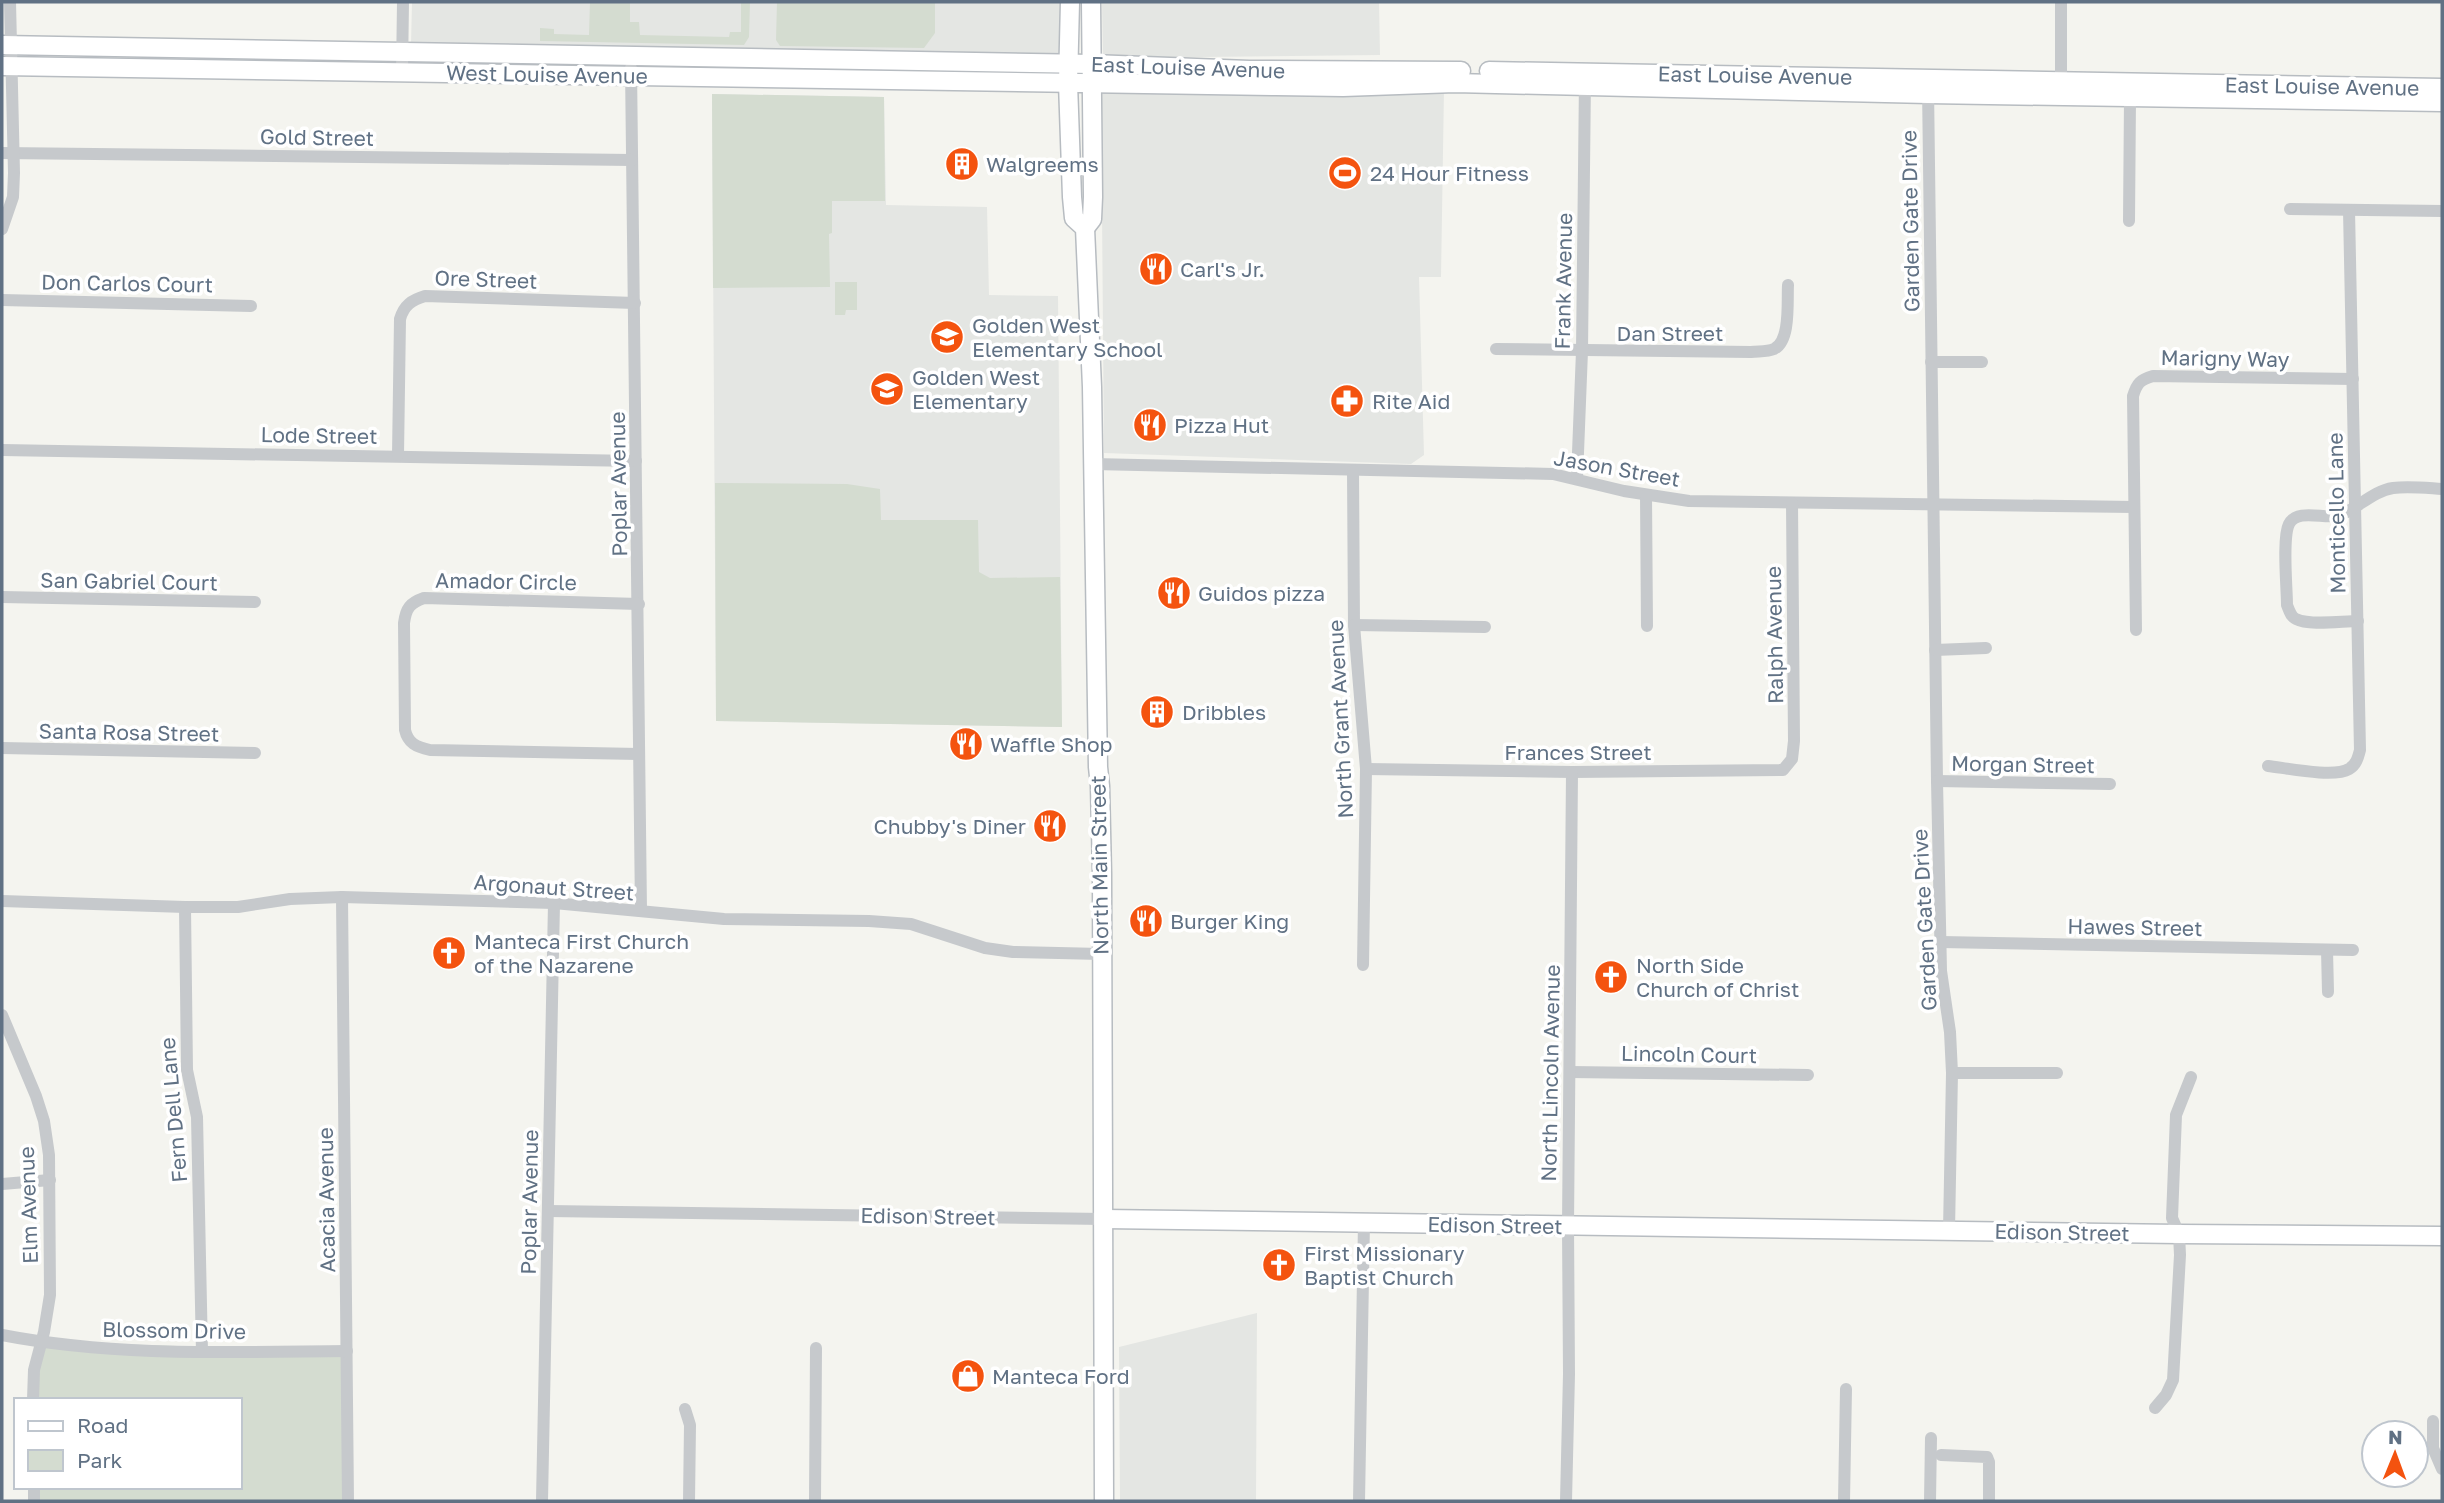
<svg xmlns="http://www.w3.org/2000/svg" width="2444" height="1503" font-family="'Golos Text',sans-serif">
  <style>
    .built { fill: #e4e6e3 }
    .green { fill: #d4dcd0 }
    .lines { fill: none; stroke-linecap: round; stroke-linejoin: round }
    .secondary-casing { stroke: #b7bcc1; stroke-width: 21 }
    .street { stroke: #c6c9cc; stroke-width: 12 }
    .secondary { stroke: #fff; stroke-width: 18 }
    .labels { text-anchor: middle; dominant-baseline: central; stroke-width: 7; stroke-linejoin: round; paint-order: stroke }
    .street-label { font-size: 21px; fill: #607184; stroke: #fff }
    .poi-label { font-size: 21px; fill: #607184; stroke: #fff; text-anchor: start }
  </style>
  <rect width="100%" height="100%" fill="#f4f4ef"/>
  <!-- built -->
  <g class="built">
    <polygon points="412,2 1062,2 1062,57 411,45"/>
    <polygon points="1102,2 1379,2 1380,55 1103,58"/>
    <polygon points="1101,89 1444,89 1441,277 1419,277 1424,455 1411,464 1104,453"/>
    <polygon points="712,94 884,97 886,205 987,207 989,295 1058,296 1062,727 716,721"/>
    <polygon points="1257,1313 1256,1501 1120,1501 1119,1347"/>
  </g>
  <!-- green -->
  <g class="green">
    <polygon points="590,2 630,2 630,22 639,22 640,35 729,37 730,32 741,32 741,2 750,2 749,37 744,45 540,41 540,28 554,29 554,34 589,35"/>
    <polygon points="777,2 935,2 935,33 924,48 780,46 776,40"/>
    <polygon points="712,94 884,97 885,201 832,201 832,233 829,234 830,287 713,288"/>
    <polygon points="835,282 857,282 857,310 846,310 845,315 835,315"/>
    <polygon points="715,483 847,484 880,489 881,520 978,520 979,572 990,578 1060,577 1062,727 716,721"/>
    <polygon points="41,1342 347,1351 348,1501 34,1501 34,1487 240,1487 240,1400 33,1400"/>
  </g>
  <g class="lines">
    <!-- secondary casing -->
    <g class="secondary-casing">
      <g id="secondary">
        <polyline points="1070,2 1068,83 1072,197 1074,218 1085,228 1092,387 1098,767 1100,786 1102,874 1104,1501"/>
        <polyline points="2,45 1092,64 1249,70 1461,71"/>
        <polyline points="2,66 1276,86 1343,87 1455,83 1928,94 2442,102"/>
        <polyline points="1489,71 2442,88"/>
        <polyline points="1085,228 1092,219 1093,197 1091,2"/>
        <polyline points="1104,1219 2179,1234 2442,1236"/>
      </g>
    </g>
    <!-- street -->
    <g class="street">
      <polyline points="2061,2 2061,81"/>
      <polyline points="631,68 641,911"/>
      <polyline points="402,72 403,2"/>
      <polyline points="1928,87 1937,781 1941,971 1950,1032 1952,1073 1949,1230"/>
      <polyline points="2,153 632,160"/>
      <polyline points="2290,209 2442,211"/>
      <polyline points="2129,221 2130,98"/>
      <polyline points="2,229 13,197 14,173 10,2"/>
      <polyline points="2,300 251,306"/>
      <path d="M 1496,349 L 1751,352 C 1759,351 1767,352 1774,349 C 1791,341 1787,301 1788,285"/>
      <polyline points="1931,362 1982,362"/>
      <polyline points="2,450 636,461"/>
      <path d="M 398,455 L 400,319 C 404,305 412,300 425,296 L 635,303"/>
      <polyline points="1093,464 1553,474 1624,491 1689,501 2134,507"/>
      <polyline points="1353,471 1354,625 1366,769 1363,965"/>
      <polyline points="1577,478 1582,351 1585,79"/>
      <polyline points="1646,495 1647,626"/>
      <polyline points="2,597 255,602"/>
      <path d="M 639,604 L 424,598 C 410,603 406,608 404,623 L 405,730 C 408,743 416,747 430,750 L 639,754"/>
      <path d="M 2358,621 C 2342,621 2309,626 2296,619 C 2291,617 2289,610 2287,605 C 2287,588 2282,538 2289,524 C 2297,509 2321,518 2335,516 C 2354,513 2371,491 2393,488 C 2409,486 2426,488 2442,489"/>
      <polyline points="1354,625 1485,627"/>
      <path d="M 2136,630 L 2133,396 C 2137,383 2140,380 2153,376 L 2353,379"/>
      <polyline points="1935,650 1986,648"/>
      <polyline points="2,748 255,753"/>
      <path d="M 2268,766 C 2286,768 2334,778 2349,769 C 2356,765 2358,758 2360,750 L 2349,210"/>
      <polyline points="1366,769 1572,772 1783,770 1792,759 1794,741 1792,503"/>
      <polyline points="1937,781 2110,784"/>
      <polyline points="342,897 348,1501"/>
      <polyline points="2,901 185,907 238,907 290,899 342,897 554,903 724,919 869,921 911,924 985,948 1013,952 1101,954"/>
      <polyline points="185,907 187,1070 197,1117 202,1352"/>
      <polyline points="1941,942 2353,950"/>
      <polyline points="2327,950 2328,992"/>
      <polyline points="2,1015 36,1096 44,1121 49,1155 50,1295 44,1332 34,1370 33,1400"/>
      <polyline points="1570,1072 1808,1075"/>
      <polyline points="1952,1073 2057,1073"/>
      <polyline points="2,1184 50,1180"/>
      <polyline points="548,1211 1104,1219"/>
      <path d="M 2,1335 C 116,1357 232,1352 347,1351"/>
      <polyline points="2155,1408 2166,1395 2173,1380 2180,1255 2179,1234 2172,1218 2176,1115 2191,1077"/>
      <polyline points="685,1409 690,1425 689,1501"/>
      <polyline points="2433,1421 2433,1448 2442,1469"/>
      <polyline points="1941,1455 1987,1457 1989,1462 1989,1501"/>
      <polyline points="34,1487 34,1501"/>
      <polyline points="542,1501 554,903"/>
      <polyline points="815,1501 816,1348"/>
      <polyline points="1359,1501 1364,1223"/>
      <polyline points="1566,1501 1569,1374 1568,1226 1572,772"/>
      <polyline points="1844,1501 1846,1389"/>
      <polyline points="1930,1501 1931,1438"/>
    </g>
    <!-- secondary -->
    <use href="#secondary" class="secondary"/>
  </g>
  <!-- icons -->
  <defs>
    <g id="building-disc" transform="scale(1.75)"><circle r="9.5" fill="#f4530f" stroke="#fff"/><path d="M-4-6H4V6H1V3H-1V6H-4ZM-2.5-4.3h1.7v1.8h-1.7ZM.8-4.3h1.7v1.8H.8ZM-2.5-1h1.7V.8h-1.7ZM.8-1h1.7V.8H.8Z" fill="#fff"/></g>
    <g id="stadium-disc" transform="scale(1.75)"><circle r="9.5" fill="#f4530f" stroke="#fff"/><path d="M0-5a6.5 5 0 1 0 0 10a6.5 5 0 1 0 0-10ZM-3.5-1.8h7v3.6h-7Z" fill="#fff"/></g>
    <g id="restaurant-disc" transform="scale(1.75)"><circle r="9.5" fill="#f4530f" stroke="#fff"/><path d="M-5-6h1v4h1v-4h1v4h1v-4h1v5L-1.5 .5V6h-2V.5L-5-1ZM5-6V6H3V1.5H1.5Q1.5-4 5-6Z" fill="#fff"/></g>
    <g id="school-disc" transform="scale(1.75)"><circle r="9.5" fill="#f4530f" stroke="#fff"/><path d="M0-5L7-2L0 1L-7-2ZM-4 1L0 2.5L4 1V4Q0 6-4 4Z" fill="#fff"/></g>
    <g id="pharmacy-disc" transform="scale(1.75)"><circle r="9.5" fill="#f4530f" stroke="#fff"/><path d="M-2-6h4v4h4v4h-4v4h-4v-4h-4v-4h4Z" fill="#fff"/></g>
    <g id="church-disc" transform="scale(1.75)"><circle r="9.5" fill="#f4530f" stroke="#fff"/><path d="M-1.2-6h2.4v3.5h3.3v2.4h-3.3V6h-2.4V-.1h-3.3v-2.4h3.3Z" fill="#fff"/></g>
    <g id="shop-disc" transform="scale(1.75)"><circle r="9.5" fill="#f4530f" stroke="#fff"/><path d="M-5-2.5h2.3a2.7 3.5 0 0 1 5.4 0H5L5.5 6h-11ZM-1.5-2.5h3a1.5 2.3 0 0 0-3 0Z" fill="#fff"/></g>
  </defs>
  <g fill-rule="evenodd">
    <use href="#building-disc" x="962" y="164"/>
    <use href="#stadium-disc" x="1345" y="173"/>
    <use href="#restaurant-disc" x="1156" y="269"/>
    <use href="#school-disc" x="947" y="337"/>
    <use href="#school-disc" x="887" y="389"/>
    <use href="#pharmacy-disc" x="1347" y="401"/>
    <use href="#restaurant-disc" x="1150" y="425"/>
    <use href="#restaurant-disc" x="1174" y="593"/>
    <use href="#building-disc" x="1157" y="712"/>
    <use href="#restaurant-disc" x="966" y="744"/>
    <use href="#restaurant-disc" x="1050" y="826"/>
    <use href="#restaurant-disc" x="1146" y="921"/>
    <use href="#church-disc" x="449" y="953"/>
    <use href="#church-disc" x="1611" y="977"/>
    <use href="#church-disc" x="1279" y="1265"/>
    <use href="#shop-disc" x="968" y="1376"/>
  </g>
  <g class="labels">
    <!-- street labels -->
    <g class="street-label">
      <text transform="translate(1188 67) rotate(2)">East Louise Avenue</text>
      <text transform="translate(547 74) rotate(1)">West Louise Avenue</text>
      <text transform="translate(1755 75) rotate(1)">East Louise Avenue</text>
      <text transform="translate(2322 86) rotate(1)">East Louise Avenue</text>
      <text transform="translate(317 137) rotate(1)">Gold Street</text>
      <text transform="translate(1910 221) rotate(-91)">Garden Gate Drive</text>
      <text transform="translate(486 279) rotate(2)">Ore Street</text>
      <text transform="translate(1563 281) rotate(-89)">Frank Avenue</text>
      <text transform="translate(127 283) rotate(1)">Don Carlos Court</text>
      <text x="1670" y="333">Dan Street</text>
      <text transform="translate(2225 358) rotate(1)">Marigny Way</text>
      <text transform="translate(319 435) rotate(1)">Lode Street</text>
      <text transform="translate(1617 468) rotate(10)">Jason Street</text>
      <text transform="translate(618 484) rotate(-91)">Poplar Avenue</text>
      <text transform="translate(2336 513) rotate(-91)">Monticello Lane</text>
      <text transform="translate(129 581) rotate(1)">San Gabriel Court</text>
      <text transform="translate(506 581) rotate(1)">Amador Circle</text>
      <text transform="translate(1774 635) rotate(-91)">Ralph Avenue</text>
      <text transform="translate(1340 719) rotate(-93)">North Grant Avenue</text>
      <text transform="translate(129 732) rotate(1)">Santa Rosa Street</text>
      <text x="1578" y="752">Frances Street</text>
      <text transform="translate(2023 764) rotate(1)">Morgan Street</text>
      <text transform="translate(1099 865) rotate(-91)">North Main Street</text>
      <text transform="translate(554 887) rotate(4)">Argonaut Street</text>
      <text transform="translate(1924 920) rotate(-93)">Garden Gate Drive</text>
      <text transform="translate(2135 927) rotate(1)">Hawes Street</text>
      <text transform="translate(1689 1054) rotate(1)">Lincoln Court</text>
      <text transform="translate(1550 1073) rotate(-89)">North Lincoln Avenue</text>
      <text transform="translate(173 1110) rotate(-95)">Fern Dell Lane</text>
      <text transform="translate(326 1200) rotate(-91)">Acacia Avenue</text>
      <text transform="translate(529 1202) rotate(-89)">Poplar Avenue</text>
      <text transform="translate(28 1205) rotate(-92)">Elm Avenue</text>
      <text transform="translate(928 1216) rotate(1)">Edison Street</text>
      <text transform="translate(1495 1225) rotate(1)">Edison Street</text>
      <text transform="translate(2062 1232) rotate(1)">Edison Street</text>
      <text transform="translate(174 1330) rotate(1)">Blossom Drive</text>
    </g>
    <!-- poi labels -->
    <g class="poi-label">
      <text x="986" y="164">Walgreems</text>
      <text x="1370" y="173">24 Hour Fitness</text>
      <text x="1180" y="269">Carl's Jr.</text>
      <text x="972" y="325">Golden West<tspan x="972" dy="24">Elementary School</tspan></text>
      <text x="912" y="377">Golden West<tspan x="912" dy="24">Elementary</tspan></text>
      <text x="1372" y="401">Rite Aid</text>
      <text x="1174" y="425">Pizza Hut</text>
      <text x="1198" y="593">Guidos pizza</text>
      <text x="1182" y="712">Dribbles</text>
      <text x="990" y="744">Waffle Shop</text>
      <text x="1026" y="826" text-anchor="end">Chubby's Diner</text>
      <text x="1170" y="921">Burger King</text>
      <text x="474" y="941">Manteca First Church<tspan x="474" dy="24">of the Nazarene</tspan></text>
      <text x="1636" y="965">North Side<tspan x="1636" dy="24">Church of Christ</tspan></text>
      <text x="1304" y="1253">First Missionary<tspan x="1304" dy="24">Baptist Church</tspan></text>
      <text x="992" y="1376">Manteca Ford</text>
    </g>
  </g>
  <!-- border -->
  <rect width="2444" height="1503" fill="none" stroke="#607184" stroke-width="7"/>
  <!-- legend -->
  <rect x="14" y="1398" width="228" height="91" fill="#ffffff" stroke="#bfc6ce" stroke-width="2"/>
  <rect x="28" y="1421" width="35" height="10" fill="#ffffff" stroke="#bfc6ce" stroke-width="2"/>
  <text x="77" y="1433" font-size="21" fill="#607184">Road</text>
  <rect x="28" y="1450" width="35" height="21" fill="#d4dcd0" stroke="#bfc6ce" stroke-width="2"/>
  <text x="77" y="1468" font-size="21" fill="#607184">Park</text>
  <!-- north arrow -->
  <g transform="translate(2395 1454) rotate(1)"><circle r="33" fill="#ffffff" stroke="#bfc6ce" stroke-width="2"/>
  <path d="M0-5L12 26L0 18L-12 26Z" fill="#f4530f"/>
  <text y="-10" font-size="19" font-weight="bold" text-anchor="middle" fill="#607184">N</text>
  </g>
</svg>
